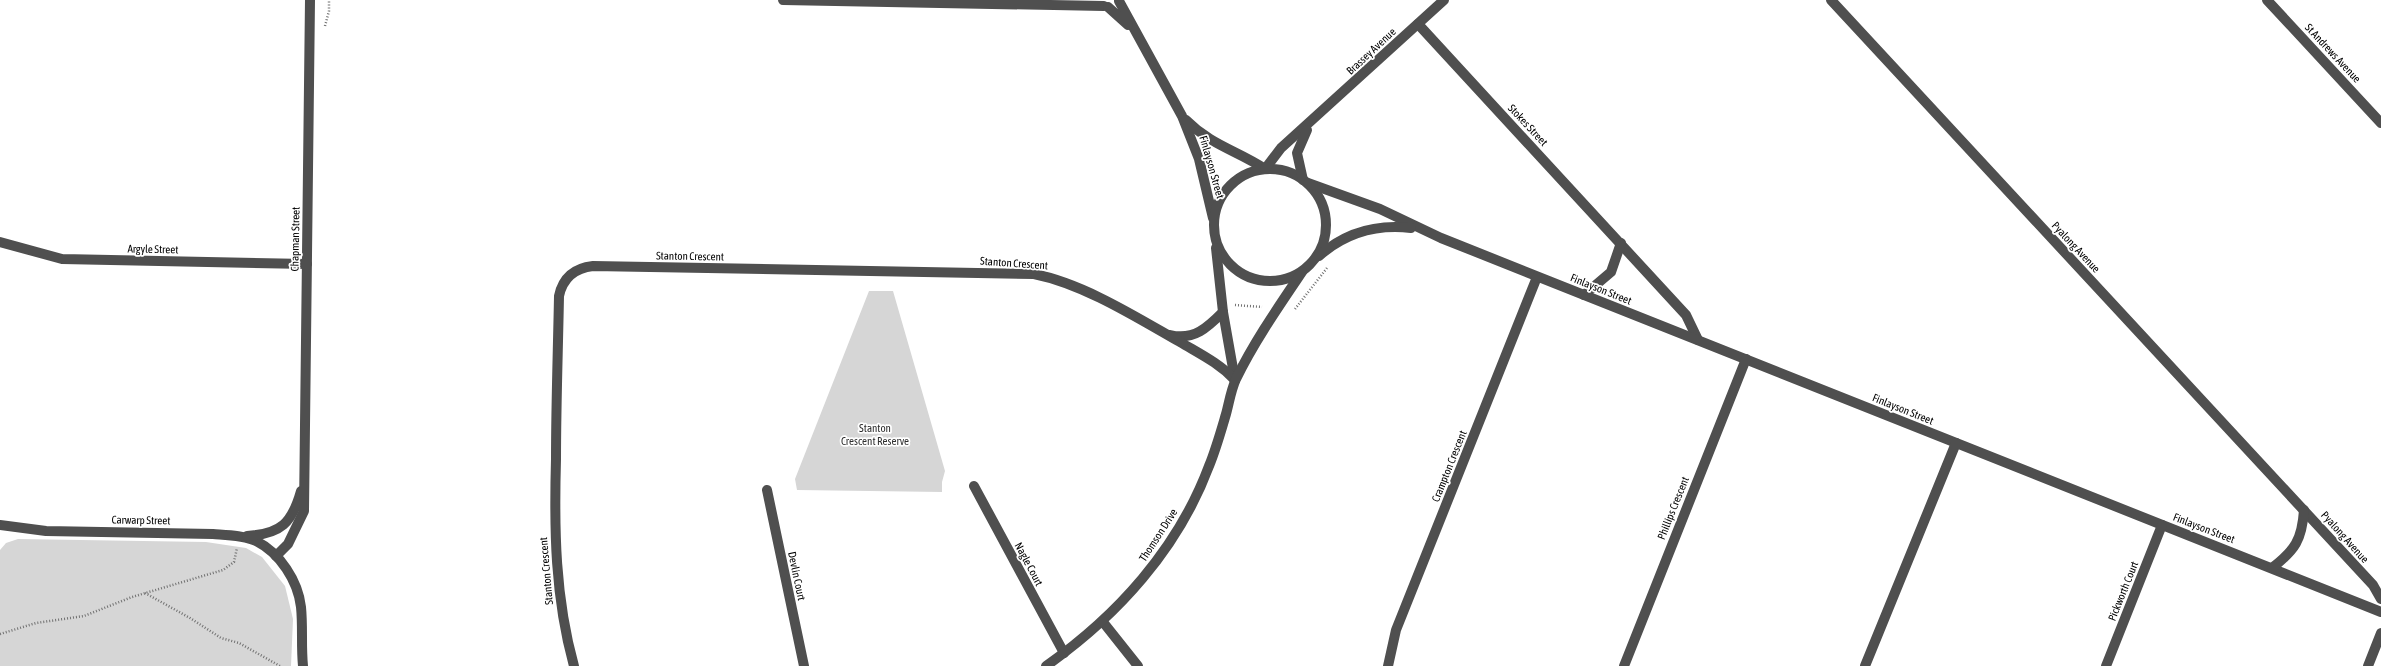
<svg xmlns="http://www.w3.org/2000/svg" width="2381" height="666" font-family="'Asap Condensed',sans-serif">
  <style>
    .green { fill: #d6d6d6 }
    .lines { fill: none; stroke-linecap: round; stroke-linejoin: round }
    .path { stroke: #717171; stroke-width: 2.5; stroke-dasharray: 1 2; stroke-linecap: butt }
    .minor { stroke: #4f4f4f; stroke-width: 10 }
    .labels { text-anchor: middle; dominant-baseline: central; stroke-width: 3.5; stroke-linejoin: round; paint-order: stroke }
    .street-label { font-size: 11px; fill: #000; stroke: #fff }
    .park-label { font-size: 11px; fill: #2d2d2d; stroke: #fff }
  </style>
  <rect width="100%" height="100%" fill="#fff"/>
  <!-- green -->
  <g class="green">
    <polygon points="869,291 893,291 945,471 942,482 942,492 797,490 795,479"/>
    <polygon points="18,539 206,542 246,548 262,557 285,586 293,619 291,666 0,666 0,550 6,543"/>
  </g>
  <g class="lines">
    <!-- path -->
    <g class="path">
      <polyline points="325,26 329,11 329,0"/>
      <polyline points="1235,305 1262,307"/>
      <polyline points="1295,309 1327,268"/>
      <polyline points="145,593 190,618 221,638 239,643 280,666"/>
      <polyline points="0,634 36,623 84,616 132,597 223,570 234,562 237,548"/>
    </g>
    <!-- minor -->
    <g class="minor">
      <polyline points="783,0 1104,6"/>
      <polyline points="1831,0 2373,585 2381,599"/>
      <polyline points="2267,0 2381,123"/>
      <polyline points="1119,1 1182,116 1199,159 1213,218"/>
      <polyline points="1108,7 1128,25"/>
      <polyline points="1418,24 1686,315 1698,340"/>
      <path d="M 1186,120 C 1212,146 1236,150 1265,169"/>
      <circle cx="1270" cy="225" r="56"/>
      <polyline points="1265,169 1281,148 1444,0"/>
      <polyline points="1303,180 1297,153 1307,130"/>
      <polyline points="1308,183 1380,209 1441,238 2381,612"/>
      <polyline points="0,242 62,259 307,264"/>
      <polyline points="1216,248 1223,312 1235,380"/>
      <path d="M 1319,256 C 1345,233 1376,224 1411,228"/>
      <polyline points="1584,295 1611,272 1621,243"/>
      <path d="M 1170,335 C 1194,341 1208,327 1223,312"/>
      <polyline points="974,486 1064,653"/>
      <polyline points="767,490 804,666"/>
      <path d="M 0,525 L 46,531 L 213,534 C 227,535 243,535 256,541 C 280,553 298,581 301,607 C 303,627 301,646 303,666"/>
      <path d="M 247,536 C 281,534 292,523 301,491"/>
      <polyline points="276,556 288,544 304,511 310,0"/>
      <path d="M 2272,568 C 2295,550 2302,540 2304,510"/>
      <polyline points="1103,622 1138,666"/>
      <path d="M 574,666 C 555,598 554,529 556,459 C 556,405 558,350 559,296 C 563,277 575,268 593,266 L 1034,274 C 1084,284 1136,317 1180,342 C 1200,354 1219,363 1235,380"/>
      <path d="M 1046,666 C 1117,616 1178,549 1209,466 C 1216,449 1221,431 1226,414 C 1229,403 1231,390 1236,379 C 1254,342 1279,306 1302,272"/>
      <polyline points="1388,666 1396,630 1537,277"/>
      <polyline points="1624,666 1746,359"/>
      <polyline points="1865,666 1956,443"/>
      <polyline points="2106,666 2162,525"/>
      <polyline points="2368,666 2381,633"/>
    </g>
  </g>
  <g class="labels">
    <!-- street labels -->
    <g class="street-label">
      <text transform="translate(1371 51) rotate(-43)">Brassey Avenue</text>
      <text transform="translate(2333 53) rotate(47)">St Andrews Avenue</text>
      <text transform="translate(1528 125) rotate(47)">Stokes Street</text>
      <text transform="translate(1212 167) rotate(74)">Finlayson Street</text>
      <text transform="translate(295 239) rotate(-89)">Chapman Street</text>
      <text transform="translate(2076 247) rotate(47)">Pyalong Avenue</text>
      <text transform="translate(153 249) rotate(1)">Argyle Street</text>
      <text transform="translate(690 256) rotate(1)">Stanton Crescent</text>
      <text transform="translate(1014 263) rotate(4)">Stanton Crescent</text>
      <text transform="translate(1601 289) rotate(22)">Finlayson Street</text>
      <text transform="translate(1903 409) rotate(22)">Finlayson Street</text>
      <text transform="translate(1449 466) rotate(-68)">Crampton Crescent</text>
      <text transform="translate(1673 508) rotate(-68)">Phillips Crescent</text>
      <text transform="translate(141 520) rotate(1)">Carwarp Street</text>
      <text transform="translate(2204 528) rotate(21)">Finlayson Street</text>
      <text transform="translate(1158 535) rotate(-57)">Thomson Drive</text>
      <text transform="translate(2345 537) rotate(48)">Pyalong Avenue</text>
      <text transform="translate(1029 564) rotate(62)">Nagle Court</text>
      <text transform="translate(546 571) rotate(-95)">Stanton Crescent</text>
      <text transform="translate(797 576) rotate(78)">Devlin Court</text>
      <text transform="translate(2123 591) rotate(-68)">Pickworth Court</text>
    </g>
    <!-- park labels -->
    <g class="park-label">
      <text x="875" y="428">Stanton<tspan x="875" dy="13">Crescent Reserve</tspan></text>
    </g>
  </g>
</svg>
